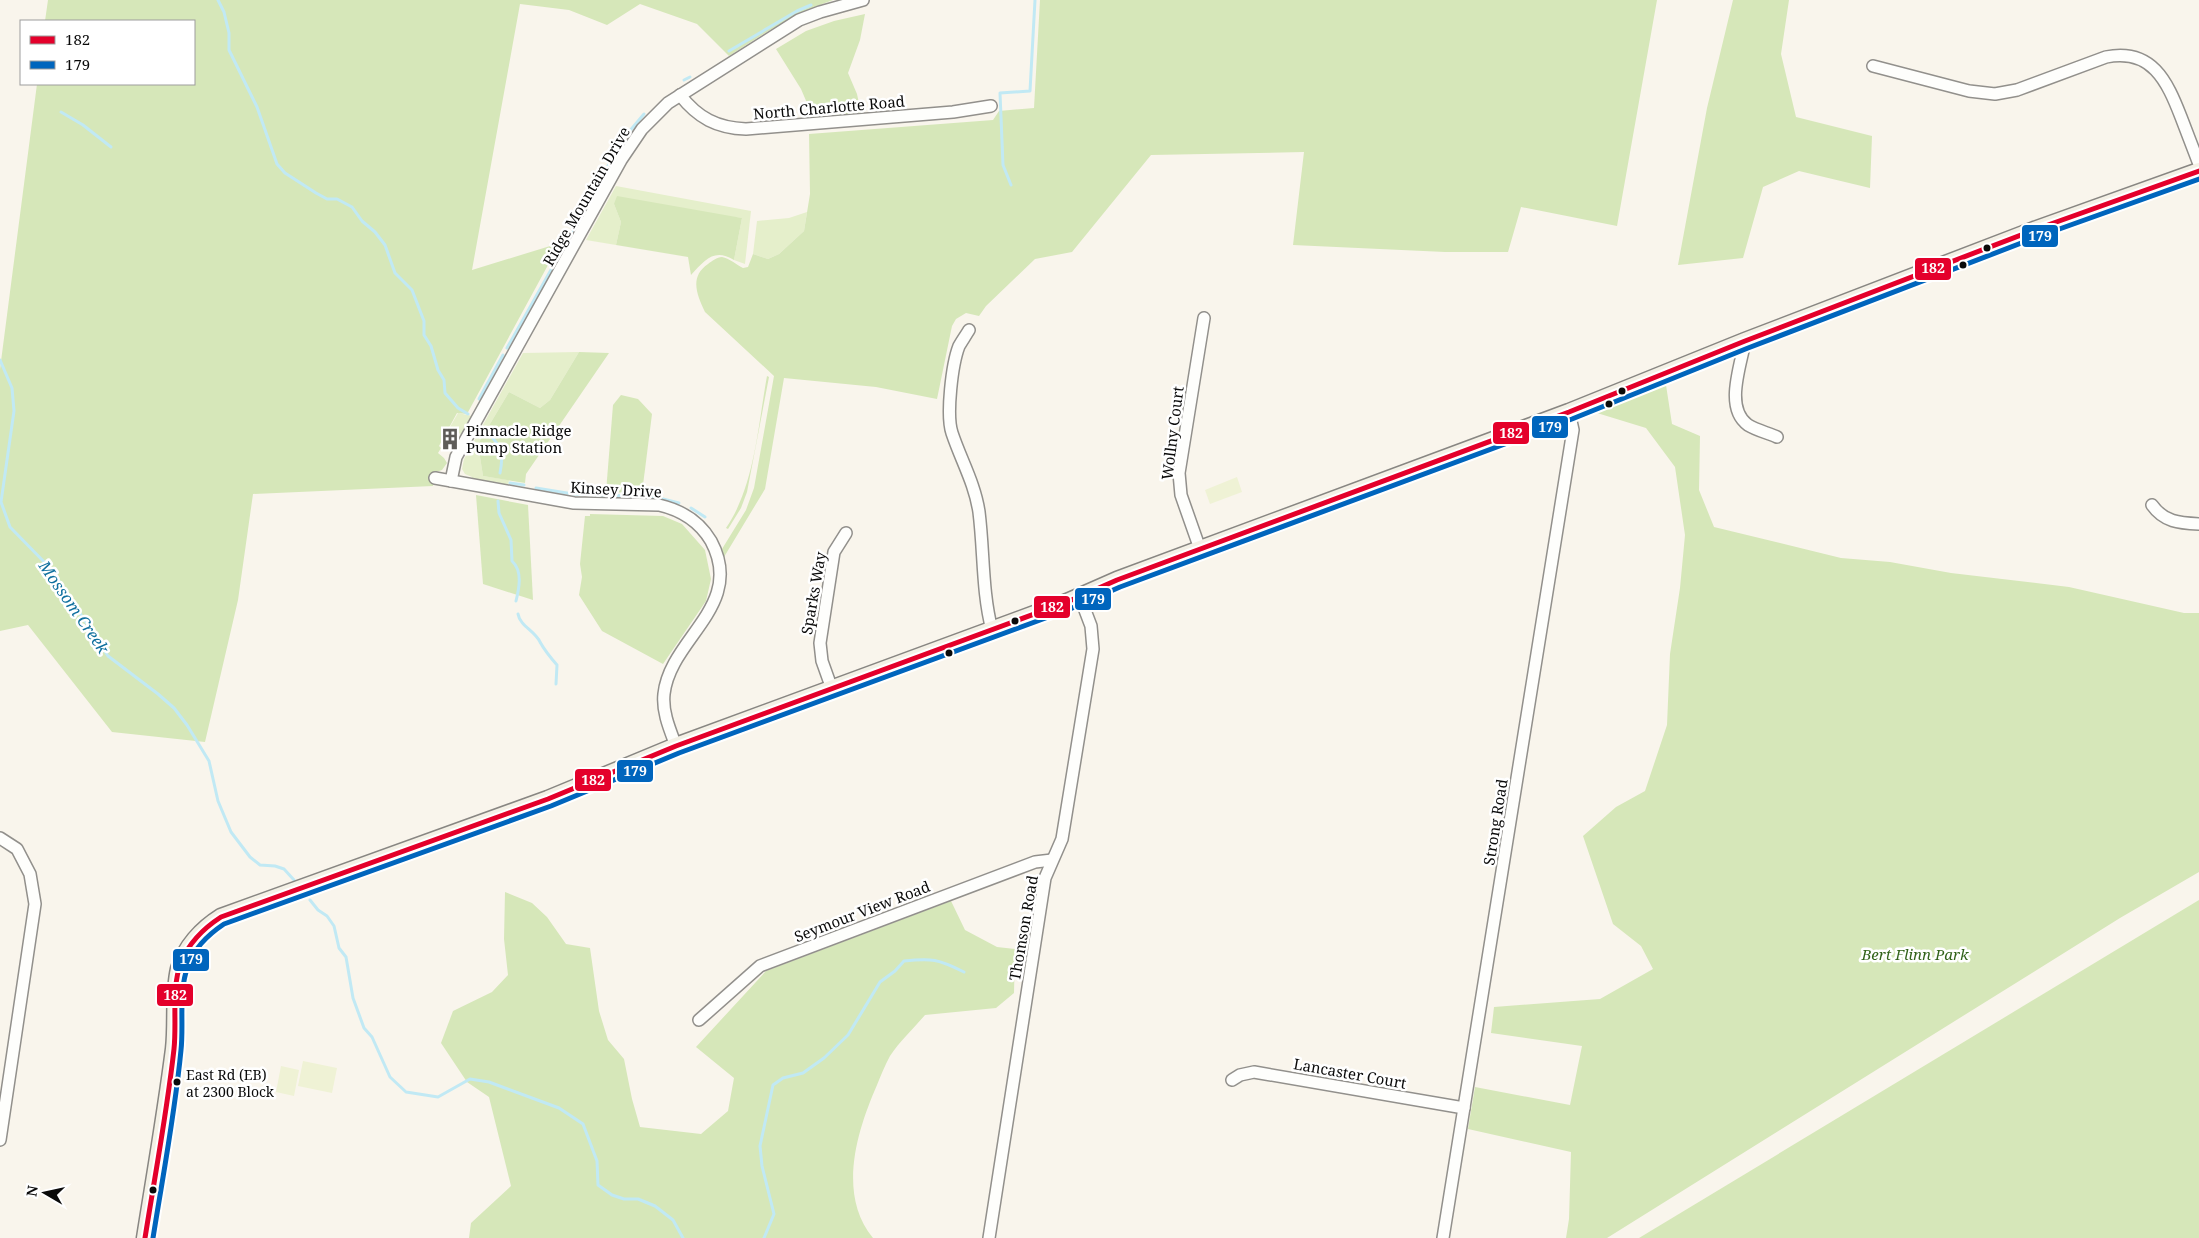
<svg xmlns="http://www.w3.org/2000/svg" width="2199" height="1238" font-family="'Noto Serif',serif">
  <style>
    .green { fill: #e5efcb }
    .forest { fill: #d6e7b9 }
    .pitch { fill: #eff2d5 }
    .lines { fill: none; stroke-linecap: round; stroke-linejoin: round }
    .stream { stroke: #c1e9f4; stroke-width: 3 }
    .street-casing { stroke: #92908c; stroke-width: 14 }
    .secondary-casing { stroke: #888682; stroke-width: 19 }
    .street { stroke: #fefefc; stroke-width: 11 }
    .secondary { stroke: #f4f1e6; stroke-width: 16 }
    .bus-1-casing { stroke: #fff; stroke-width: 9 }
    .bus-2-casing { stroke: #fff; stroke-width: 9 }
    .bus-1 { stroke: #e4002b; stroke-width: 5 }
    .bus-2 { stroke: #0065bd; stroke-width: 5 }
    .bus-dot { fill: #0a0a0a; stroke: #fff; stroke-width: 2 }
    .labels { text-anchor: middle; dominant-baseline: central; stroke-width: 5; stroke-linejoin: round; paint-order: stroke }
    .bus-label { font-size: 14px; fill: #0a0a0a; stroke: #fff; text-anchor: start }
    .street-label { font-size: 15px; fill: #0a0a0a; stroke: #fff }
    .poi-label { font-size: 15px; fill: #0a0a0a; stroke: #fff; text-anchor: start }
    .park-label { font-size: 15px; font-style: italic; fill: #316219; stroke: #fff }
    .water-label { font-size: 16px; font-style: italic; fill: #10709e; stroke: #fff }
    .line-badge { stroke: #fff; stroke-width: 2 }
    .badge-label { font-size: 14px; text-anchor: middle; font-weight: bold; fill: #fff }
  </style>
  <rect width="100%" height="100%" fill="#f9f5ec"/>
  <!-- green -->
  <g class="green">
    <polygon points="616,186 751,211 745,264 734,260 742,218 614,204 621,222 616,245 586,240"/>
    <polygon points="807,212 804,231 779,254 768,259 753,254 757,221 789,218"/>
    <polygon points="579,352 550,400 540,408 509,392 478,444 483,476 509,480 508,486 472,479 472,477 465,474 462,469 464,459 523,353"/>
    <polygon points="458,413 472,416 462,435 450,427"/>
  </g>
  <!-- forest -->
  <g class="forest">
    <path d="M 48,0 L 833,0 C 795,13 763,34 729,56 L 697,24 L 640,4 L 607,25 L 569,10 L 520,4 L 472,270 L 560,243 L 467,414 L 457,413 L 439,446 L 441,448 L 438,453 L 444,458 L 447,463 L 442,470 L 436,472 L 433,486 L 253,494 L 238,600 L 205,742 L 112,732 L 28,625 L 0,631 L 0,369 L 37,84 L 194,84 L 194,21 L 45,21 Z"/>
    <path d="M 1040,0 L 1657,0 L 1617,226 L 1521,207 L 1508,252 L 1445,252 L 1293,245 L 1304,152 L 1151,155 L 1072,252 L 1035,259 L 986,306 L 979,316 L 966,313 L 956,319 L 952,326 L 937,399 L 876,387 L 784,378 L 765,489 L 724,557 L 722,549 L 746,510 L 754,488 L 774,376 L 705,312 C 697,295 689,277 708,264 C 712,261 717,257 722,257 C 729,258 737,265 743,268 L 748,267 L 753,254 L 768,259 L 779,254 L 804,231 L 810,194 L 809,134 L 993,120 L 999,111 L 1034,108 Z"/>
    <polygon points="1733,0 1789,0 1781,54 1796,117 1872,136 1870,188 1799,171 1763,187 1743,258 1678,265 1707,108"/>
    <polygon points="865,14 860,40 848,73 857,94 861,113 813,117 801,89 776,49 806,31 834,21"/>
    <path d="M 617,196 L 742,218 L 734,260 C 714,248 705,260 691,275 L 688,257 L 616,245 L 621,222 L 614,204 Z"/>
    <polygon points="579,352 609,353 526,474 525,483 483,476 478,444 509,392 540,408 550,400"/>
    <path d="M 767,376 L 769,377 L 747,492 L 741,508 L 728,529 L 726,528 C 755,486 758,425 767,376 Z"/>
    <polygon points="1666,385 1672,424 1700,436 1699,490 1714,527 1841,558 1890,562 1951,573 2069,587 2184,613 2199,613 2199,872 2120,918 1607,1238 1566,1238 1569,1219 1571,1152 1468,1129 1475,1087 1570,1105 1582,1046 1491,1033 1494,1007 1600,999 1653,969 1641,946 1613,924 1583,836 1616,807 1645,791 1667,725 1670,654 1680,588 1685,535 1675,467 1646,428 1597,413"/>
    <polygon points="621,395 638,399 652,414 642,493 606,492 613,405"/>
    <polygon points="476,495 528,505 533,600 483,584"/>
    <polygon points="590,514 663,516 682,524 705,550 711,579 706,601 663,664 602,631 579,595 582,577 580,564 585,516 590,516"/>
    <path d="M 505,892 L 532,903 L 547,917 L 566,944 L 590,948 L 599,1011 L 608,1040 L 624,1059 L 632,1099 L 640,1127 L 701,1134 L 728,1111 L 734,1078 L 696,1047 L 766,971 L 951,901 L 965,930 L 997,947 L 1015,949 L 1014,993 L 996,1008 L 925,1015 C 914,1028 899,1042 890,1056 C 885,1065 881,1075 877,1085 C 857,1131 837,1194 873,1238 L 469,1238 L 471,1223 L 511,1186 L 489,1097 L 467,1082 L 441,1043 L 453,1011 L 492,992 L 508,975 L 504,939 Z"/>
    <polygon points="2199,900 2199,1238 1639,1238"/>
  </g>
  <!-- pitch -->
  <g class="pitch">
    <polygon points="1237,477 1242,492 1210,504 1205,490"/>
    <polygon points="303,1061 337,1068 332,1093 298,1086"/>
    <polygon points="281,1066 299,1070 294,1096 276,1092"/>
  </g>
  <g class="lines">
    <!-- stream -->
    <g class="stream">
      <polyline points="218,0 224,12 229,33 229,50 257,107 277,164 285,173 316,193 327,199 337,199 352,207 362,221 375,232 385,245 395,273 412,290 424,321 424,335 431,346 438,370 444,380 445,393 458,408 468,414"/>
      <polyline points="729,51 797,11 811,5"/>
      <polyline points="684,80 690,77"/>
      <polyline points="61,112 83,125 111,147"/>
      <polyline points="623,139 644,114"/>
      <polyline points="1011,185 1003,165 1000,93 1030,91 1035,0"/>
      <polyline points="571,235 616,151"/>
      <polyline points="507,348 561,252"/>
      <polyline points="0,360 12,388 14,411 1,502 10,527 51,569 108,656 158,694 174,708 187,725 209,761 218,801 231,832 250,857 260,865 275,866 284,869 294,880"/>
      <polyline points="479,399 503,355"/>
      <path d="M 487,432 C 502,447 504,452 500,473"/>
      <polyline points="510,483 524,485"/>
      <polyline points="536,488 573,494 655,497 679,503"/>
      <path d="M 498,501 L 499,513 L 511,540 L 512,561 C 523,571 519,589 516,601"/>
      <polyline points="691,508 705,517"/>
      <path d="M 518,614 C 520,626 535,631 540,642 C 545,651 550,657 557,665 L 556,684"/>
      <polyline points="310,900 318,910 327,916 334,926 339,948 346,957 353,998 364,1028 372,1037 390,1077 406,1092 438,1097 470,1079 489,1082 559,1108 583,1124 597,1161 598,1185 612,1195 624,1199 638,1199 655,1206 673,1220 683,1238"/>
      <path d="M 764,1238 L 774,1214 L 762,1166 L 760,1146 L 773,1085 L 783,1078 L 803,1073 L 824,1058 L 848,1035 L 880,982 L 895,971 L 904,961 C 932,958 938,959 964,972"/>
    </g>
    <!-- street casing -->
    <g class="street-casing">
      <g id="street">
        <path d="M 1873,66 L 1969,91 L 1995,94 L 2017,90 L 2106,57 C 2152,48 2167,81 2181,117 C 2187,133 2193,148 2199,164"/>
        <path d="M 680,95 C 698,118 717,128 746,129 L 953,112 L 991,106"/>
        <path d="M 969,330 C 966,335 962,341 959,346 C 952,364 946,415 952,433 C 961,460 975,484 979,512 C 984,552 982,592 992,630"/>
        <path d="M 1745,341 C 1741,365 1724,408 1748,425 C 1756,430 1768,433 1777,437"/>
        <path d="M 435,478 L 574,503 L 659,505 C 681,510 699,521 711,541 C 746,606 670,638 664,694 C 662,712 670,730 676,746"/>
        <polyline points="451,481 456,457 621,160 642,129 668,103 799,20 820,12 863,0"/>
        <path d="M 2152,505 C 2164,522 2179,523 2199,524"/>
        <polyline points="1200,549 1181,495 1179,473 1204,318"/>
        <polyline points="832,689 822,661 820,643 834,552 846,533"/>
        <polyline points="0,838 17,849 30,874 35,904 0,1140"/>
        <polyline points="699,1020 760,966 1035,862 1052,860"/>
        <polyline points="1232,1080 1240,1075 1254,1072 1464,1108"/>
        <polyline points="989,1238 1045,878 1062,839 1093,649 1091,626 1080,597"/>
        <polyline points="1443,1238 1573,430 1569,412"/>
      </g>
    </g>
    <!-- secondary casing -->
    <g class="secondary-casing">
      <path id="secondary" d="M 145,1238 C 155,1175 166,1112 174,1049 C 177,1023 173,995 179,969 C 185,947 202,929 221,917 L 548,799 L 676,746 L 1067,602 L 1117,580 L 1569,412 L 1745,341 L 2034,230 L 2199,171"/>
    </g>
    <!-- street -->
    <use href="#street" class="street"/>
    <!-- secondary -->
    <use href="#secondary" class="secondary"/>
    <!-- bus-1 casing -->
    <g class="bus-1-casing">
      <path id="bus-1" d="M 145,1238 C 155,1175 167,1112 174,1049 C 177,1021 171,989 181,962 C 189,943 204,928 221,917 L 548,799 L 676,746 L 1067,602 L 1117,580 L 1569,412 L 1745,341 L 2034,230 L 2199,171"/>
    </g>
    <!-- bus-2 casing -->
    <g class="bus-2-casing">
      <path id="bus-2" d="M 153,1238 C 163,1175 175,1113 181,1050 C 184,1023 178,992 188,966 C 194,948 209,934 224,924 L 551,806 L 679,753 L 1070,609 L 1120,587 L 1572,419 L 1748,348 L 2037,237 L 2199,179"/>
    </g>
    <!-- bus-1 -->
    <use href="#bus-1" class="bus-1"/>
    <!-- bus-2 -->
    <use href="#bus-2" class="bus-2"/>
  </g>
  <!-- icons -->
  <defs>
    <g id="building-bare" transform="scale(1.725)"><path d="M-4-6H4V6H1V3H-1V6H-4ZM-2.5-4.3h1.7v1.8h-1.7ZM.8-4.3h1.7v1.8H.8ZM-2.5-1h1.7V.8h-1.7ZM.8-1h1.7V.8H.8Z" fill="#5e5c59" stroke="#fff" stroke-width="2.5" paint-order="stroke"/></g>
  </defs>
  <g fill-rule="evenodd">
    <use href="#building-bare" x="450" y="439"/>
  </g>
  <!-- markers -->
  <g class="bus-dot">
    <circle cx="1987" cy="248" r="4.5"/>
    <circle cx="1963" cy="265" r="4.5"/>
    <circle cx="1622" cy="391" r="4.5"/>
    <circle cx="1609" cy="404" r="4.5"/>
    <circle cx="1015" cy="621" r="4.5"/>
    <circle cx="949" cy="653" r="4.5"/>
    <circle cx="177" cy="1082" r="4.5"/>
    <circle cx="153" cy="1190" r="4.5"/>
  </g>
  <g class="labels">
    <!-- bus labels -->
    <g class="bus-label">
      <text x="186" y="1074">East Rd (EB)<tspan x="186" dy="17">at 2300 Block</tspan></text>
    </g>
    <!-- street labels -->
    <g class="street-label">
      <text transform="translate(829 107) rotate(-5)">North Charlotte Road</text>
      <text transform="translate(586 196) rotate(-60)">Ridge Mountain Drive</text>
      <text transform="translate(1172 433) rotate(-83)">Wollny Court</text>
      <text transform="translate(616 489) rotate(3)">Kinsey Drive</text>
      <text transform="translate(813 593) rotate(-80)">Sparks Way</text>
      <text transform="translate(1495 822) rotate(-81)">Strong Road</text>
      <text transform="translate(862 911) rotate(-21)">Seymour View Road</text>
      <text transform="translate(1023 928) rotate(-80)">Thomson Road</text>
      <text transform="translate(1350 1073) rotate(10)">Lancaster Court</text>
    </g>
    <!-- poi labels -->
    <g class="poi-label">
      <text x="466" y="430">Pinnacle Ridge<tspan x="466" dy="17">Pump Station</tspan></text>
    </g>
    <!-- park labels -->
    <g class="park-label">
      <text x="1915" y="954">Bert Flinn Park</text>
    </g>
    <!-- water labels -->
    <g class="water-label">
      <text transform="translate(74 607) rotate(55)">Mossom Creek</text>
    </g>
  </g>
  <g class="line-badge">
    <rect x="2021" y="224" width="38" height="24" rx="5" fill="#0065bd"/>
    <rect x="1914" y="257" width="38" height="24" rx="5" fill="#e4002b"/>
    <rect x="1531" y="415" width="38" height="24" rx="5" fill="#0065bd"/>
    <rect x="1492" y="421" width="38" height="24" rx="5" fill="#e4002b"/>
    <rect x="1074" y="587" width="38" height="24" rx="5" fill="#0065bd"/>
    <rect x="1033" y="595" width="38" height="24" rx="5" fill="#e4002b"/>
    <rect x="616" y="759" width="38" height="24" rx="5" fill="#0065bd"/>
    <rect x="574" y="768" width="38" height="24" rx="5" fill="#e4002b"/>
    <rect x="172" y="948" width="38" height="24" rx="5" fill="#0065bd"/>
    <rect x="156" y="983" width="38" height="24" rx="5" fill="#e4002b"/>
  </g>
  <g class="badge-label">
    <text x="2040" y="241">179</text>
    <text x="1933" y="273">182</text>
    <text x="1550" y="432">179</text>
    <text x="1511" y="438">182</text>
    <text x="1093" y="604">179</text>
    <text x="1052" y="612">182</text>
    <text x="635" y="776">179</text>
    <text x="593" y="785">182</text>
    <text x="191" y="964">179</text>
    <text x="175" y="1000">182</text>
  </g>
  <!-- legend -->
  <rect x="20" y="20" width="175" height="65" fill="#ffffff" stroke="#9d9d9d"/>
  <rect x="30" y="36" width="25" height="8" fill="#e4002b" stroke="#9d9d9d"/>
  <text x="65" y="45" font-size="15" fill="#0a0a0a">182</text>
  <rect x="30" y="61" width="25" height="8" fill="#0065bd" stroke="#9d9d9d"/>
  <text x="65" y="70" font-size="15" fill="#0a0a0a">179</text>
  <!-- north arrow -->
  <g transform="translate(45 1193) rotate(279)" stroke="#ffffff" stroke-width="4" paint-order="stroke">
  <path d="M0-4L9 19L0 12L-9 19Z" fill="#0a0a0a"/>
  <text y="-8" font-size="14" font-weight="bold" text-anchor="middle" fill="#0a0a0a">N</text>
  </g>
</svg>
